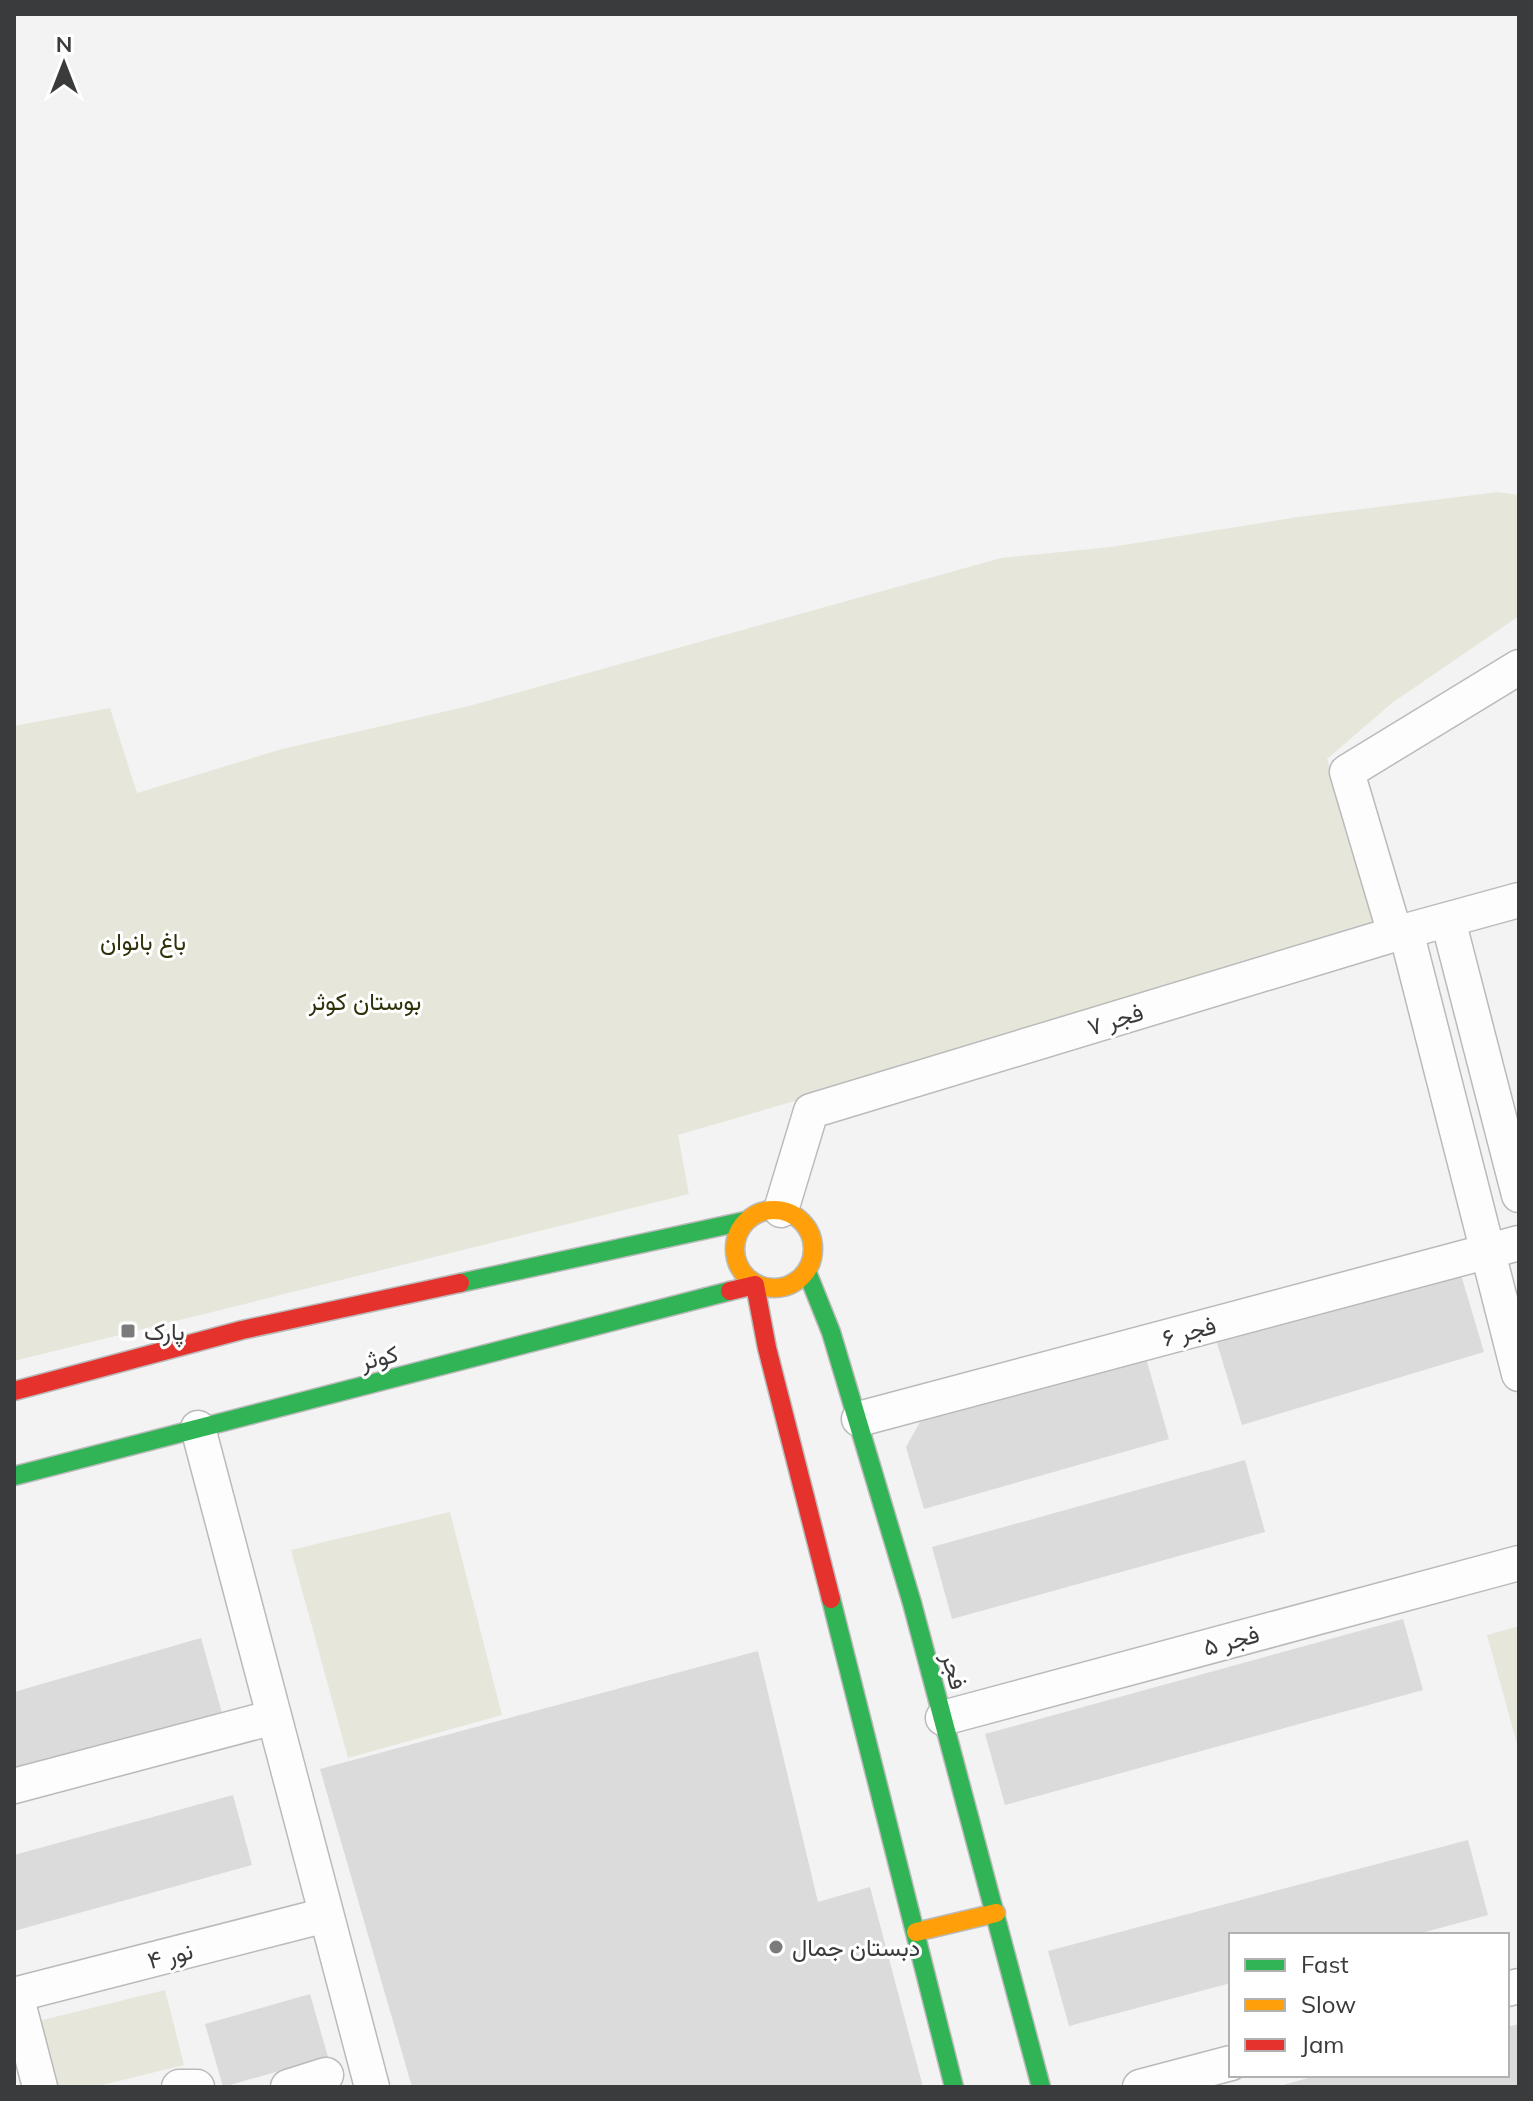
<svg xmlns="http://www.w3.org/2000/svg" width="1533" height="2101" font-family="Mulish,Vazirmatn,sans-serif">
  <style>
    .green { fill: #e6e7da }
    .building { fill: #dbdbdc }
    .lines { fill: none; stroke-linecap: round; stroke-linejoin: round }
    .street-casing { stroke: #bababb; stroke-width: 37 }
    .fast-casing { stroke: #bababb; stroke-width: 21 }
    .slow-casing { stroke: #bababb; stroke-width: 21 }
    .jam-casing { stroke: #bababb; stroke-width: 21 }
    .street { stroke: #fdfdfd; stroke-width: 34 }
    .fast { stroke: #30b455; stroke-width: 18 }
    .slow { stroke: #ff9f0a; stroke-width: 18 }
    .jam { stroke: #e5322d; stroke-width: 18 }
    .poi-dot { fill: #7b7b7c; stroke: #fff; stroke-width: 3 }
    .labels { text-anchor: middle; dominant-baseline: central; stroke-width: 6; stroke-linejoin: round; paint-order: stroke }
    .park-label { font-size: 24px; fill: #2f310a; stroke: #fff }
    .street-label { font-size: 24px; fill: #3a3b3c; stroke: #fff }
    .poi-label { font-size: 24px; fill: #3a3b3c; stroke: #fff; text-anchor: start }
  </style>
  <rect width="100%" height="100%" fill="#f3f3f4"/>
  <!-- green -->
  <g class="green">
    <polygon points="1498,492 1519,495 1519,616 1392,703 1327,759 1380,930 678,1135 689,1194 14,1361 14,726 110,708 137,793 282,749 469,706 1001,558 1111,547 1298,517"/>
    <polygon points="450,1512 502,1715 348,1758 291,1550"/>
    <polygon points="1519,1626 1519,1751 1487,1635"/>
    <polygon points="165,1990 184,2065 94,2087 54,2087 38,2021"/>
  </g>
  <!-- building -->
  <g class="building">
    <polygon points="1459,1268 1484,1352 1242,1425 1216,1340"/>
    <polygon points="1146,1358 1169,1439 924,1509 906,1447 920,1422"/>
    <polygon points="1245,1460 1265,1532 952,1619 932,1547"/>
    <polygon points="1403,1619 1423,1690 1005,1805 985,1734"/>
    <polygon points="201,1638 222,1713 14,1773 14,1692"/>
    <polygon points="758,1651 818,1902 870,1887 923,2087 412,2087 320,1769"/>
    <polygon points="233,1795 252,1865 14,1931 14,1855"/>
    <polygon points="1468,1840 1488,1915 1414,1935 1231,1935 1231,1983 1069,2026 1048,1951"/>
    <polygon points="310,1994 328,2057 223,2087 205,2024"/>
    <polygon points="1519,2024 1519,2087 1276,2087 1319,2075 1507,2075 1507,2027"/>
  </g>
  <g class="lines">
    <!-- street casing -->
    <g class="street-casing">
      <g id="street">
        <polyline points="1448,920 1519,1195"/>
        <polyline points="1406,931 1519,1374"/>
        <polyline points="1395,934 1347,772 1519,667"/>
        <polyline points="781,1210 811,1111 1395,934 1519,900"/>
        <polyline points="859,1419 1519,1243"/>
        <polyline points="198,1428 372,2087"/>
        <polyline points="943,1718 1519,1563"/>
        <polyline points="14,1786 274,1717"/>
        <polyline points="1507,1989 1519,1986"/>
        <polyline points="14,1995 326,1915"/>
        <polyline points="16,1995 40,2087"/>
        <polyline points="179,2087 197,2087"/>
        <polyline points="288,2087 326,2075"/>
        <polyline points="1140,2087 1231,2063"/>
      </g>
    </g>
    <!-- fast casing -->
    <g class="fast-casing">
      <g id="fast">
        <polyline points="807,1272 831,1332 912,1603 1041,2087"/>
        <polyline points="460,1283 745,1221"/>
        <polyline points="14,1476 730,1291"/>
        <polyline points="831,1599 954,2087"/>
      </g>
    </g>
    <!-- slow casing -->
    <g class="slow-casing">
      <g id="slow">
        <circle cx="774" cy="1249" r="39"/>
        <polyline points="916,1932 996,1913"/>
      </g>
    </g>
    <!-- jam casing -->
    <g class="jam-casing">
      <g id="jam">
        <polyline points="730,1291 755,1285 767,1348 831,1599"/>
        <polyline points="14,1391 242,1330 460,1283"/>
      </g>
    </g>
    <!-- street -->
    <use href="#street" class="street"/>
    <!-- fast -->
    <use href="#fast" class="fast"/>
    <!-- slow -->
    <use href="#slow" class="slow"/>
    <!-- jam -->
    <use href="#jam" class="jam"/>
  </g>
  <!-- markers -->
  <g class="poi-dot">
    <rect x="120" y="1323" width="16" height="16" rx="4"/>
    <circle cx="776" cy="1947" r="8"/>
  </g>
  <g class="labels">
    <!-- park labels -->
    <g class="park-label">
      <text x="143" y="941">باغ بانوان</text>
      <text x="365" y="1001">بوستان کوثر</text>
    </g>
    <!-- street labels -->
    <g class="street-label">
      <text transform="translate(1115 1019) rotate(-17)">فجر ۷</text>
      <text transform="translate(1189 1331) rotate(-15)">فجر ۶</text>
      <text transform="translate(379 1357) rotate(-14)">کوثر</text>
      <text transform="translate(1231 1640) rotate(-15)">فجر ۵</text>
      <text transform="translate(955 1671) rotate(75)">فجر</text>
      <text transform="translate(170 1955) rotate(-14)">نور ۴</text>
    </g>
    <!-- poi labels -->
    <g class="poi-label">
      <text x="144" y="1331">پارک</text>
      <text x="792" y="1947">دبستان جمال</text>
    </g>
  </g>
  <!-- border -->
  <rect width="1533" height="2101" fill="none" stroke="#3a3b3c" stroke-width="32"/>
  <!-- legend -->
  <rect x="1229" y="1933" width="280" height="144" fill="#ffffff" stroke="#b0b1b1" stroke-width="2"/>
  <rect x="1245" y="1959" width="40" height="12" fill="#30b455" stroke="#b0b1b1" stroke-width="2"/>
  <text x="1301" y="1973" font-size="24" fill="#3a3b3c">Fast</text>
  <rect x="1245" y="1999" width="40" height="12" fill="#ff9f0a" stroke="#b0b1b1" stroke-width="2"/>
  <text x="1301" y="2013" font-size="24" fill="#3a3b3c">Slow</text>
  <rect x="1245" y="2039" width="40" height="12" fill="#e5322d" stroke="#b0b1b1" stroke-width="2"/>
  <text x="1301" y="2053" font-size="24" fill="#3a3b3c">Jam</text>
  <!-- north arrow -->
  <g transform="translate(64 64)" stroke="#ffffff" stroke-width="6" paint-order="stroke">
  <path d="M0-6L14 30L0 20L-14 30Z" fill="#3a3b3c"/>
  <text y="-12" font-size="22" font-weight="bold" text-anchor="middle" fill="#3a3b3c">N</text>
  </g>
</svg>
